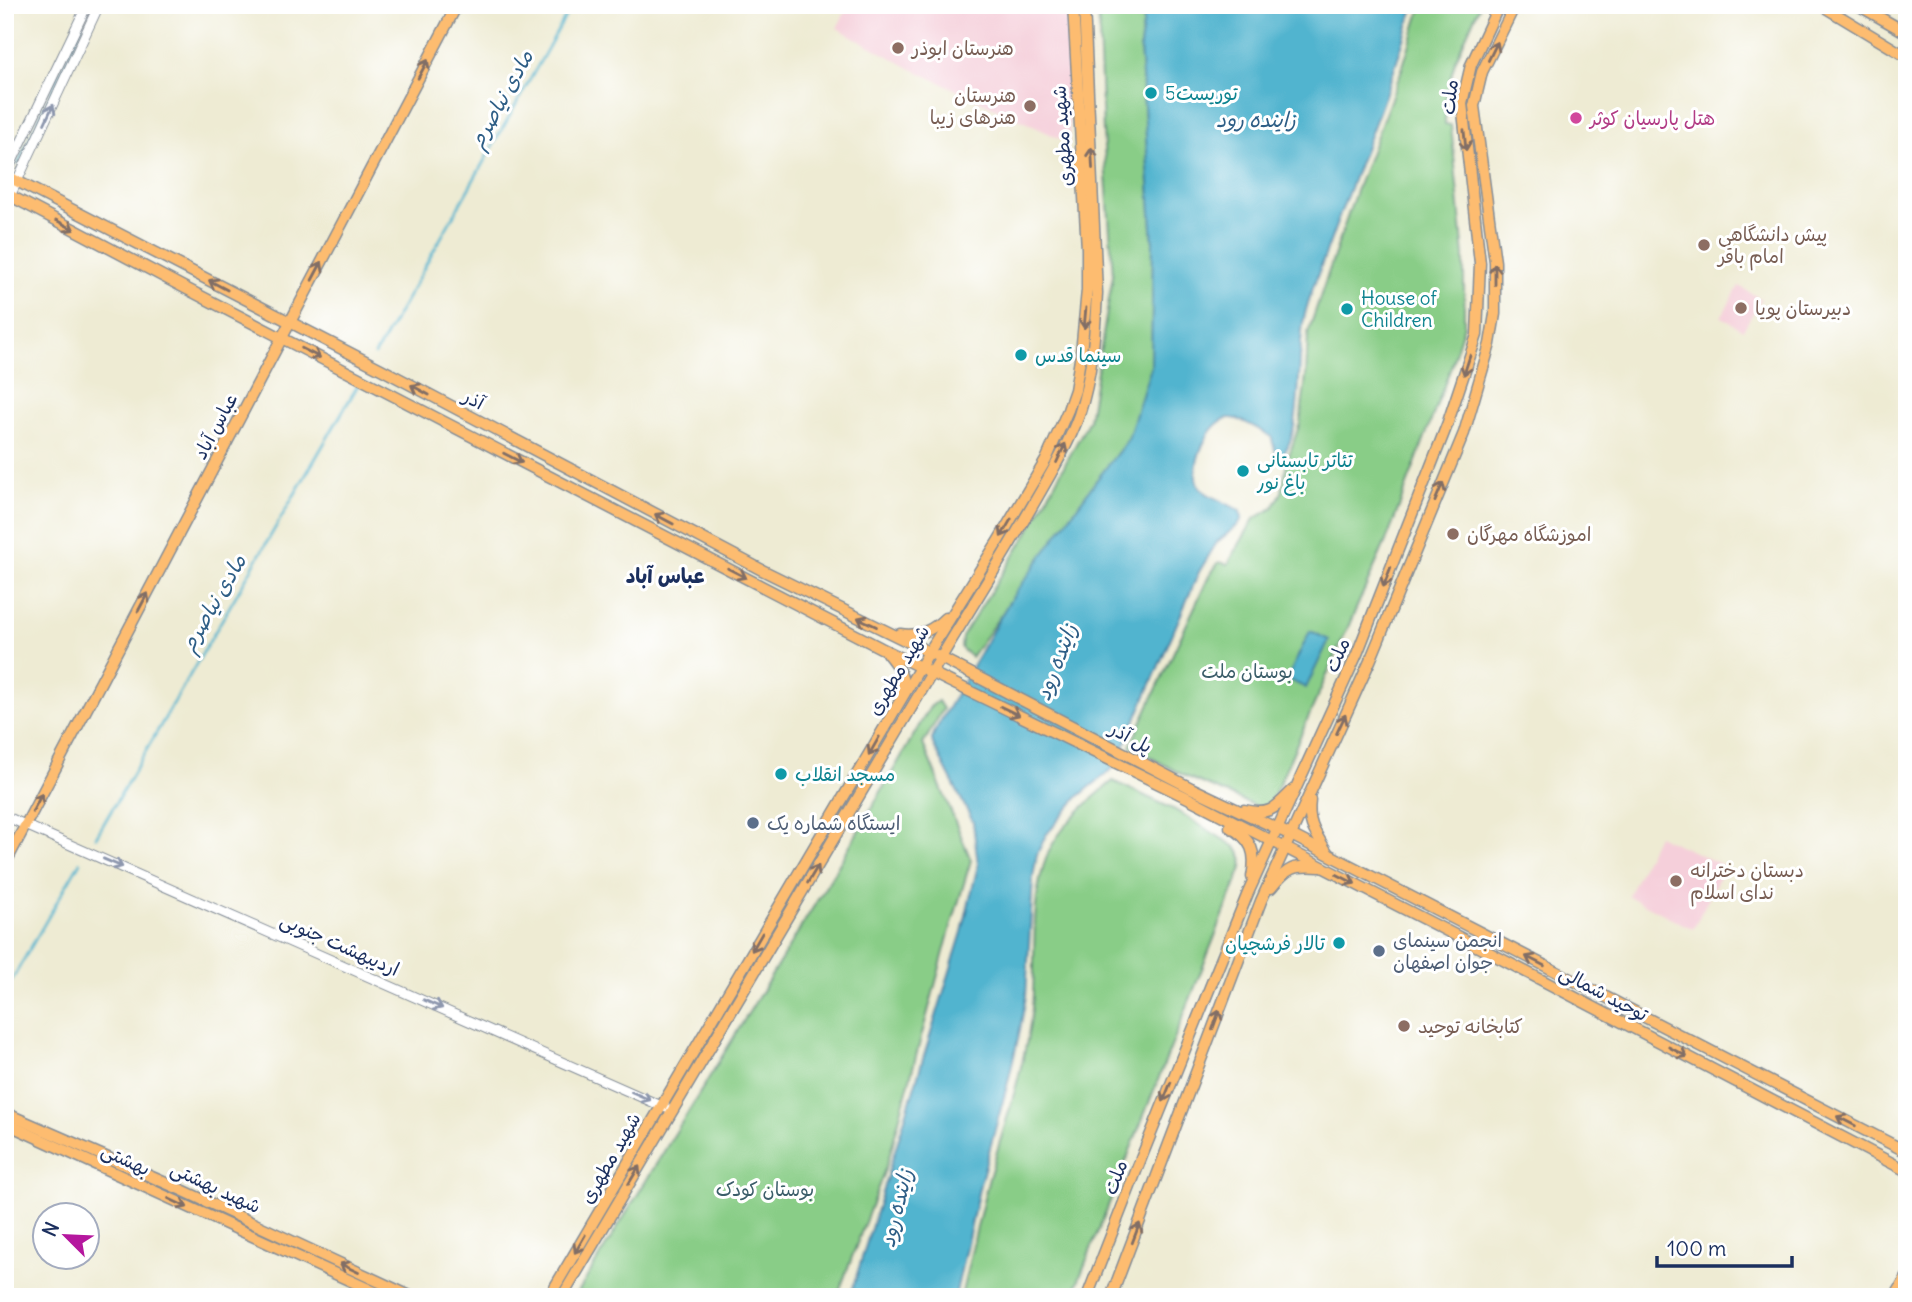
<svg xmlns="http://www.w3.org/2000/svg" width="1912" height="1302" font-family="Delius,'Playpen Sans Arabic',sans-serif">
  <style>
    .built { fill: #f5cfda }
    .green { fill: #89cd87; stroke: #527e72; stroke-width: 2 }
    .water { fill: #51b4cf; stroke: #367296; stroke-width: 2 }
    .lines { fill: none; stroke-linecap: round; stroke-linejoin: round }
    .stream { stroke: #51b4cf; stroke-width: 2.5 }
    .minor-casing { stroke: #848d98; stroke-width: 11 }
    .major-casing { stroke: #848d98; stroke-width: 13 }
    .minor { stroke: #fff; stroke-width: 9 }
    .major { stroke: #fdbc6f; stroke-width: 10 }
    .oneway { stroke: #816e66 }
    .oneway2 { stroke: #8d97ae }
    .education-dot { fill: #8d6e63; stroke: #fff; stroke-width: 2.5 }
    .culture-dot { fill: #0f9aa8; stroke: #fff; stroke-width: 2.5 }
    .hotel-dot { fill: #d1479c; stroke: #fff; stroke-width: 2.5 }
    .service-dot { fill: #5c6f8a; stroke: #fff; stroke-width: 2.5 }
    .labels { text-anchor: middle; dominant-baseline: central; stroke-width: 6; stroke-linejoin: round; paint-order: stroke }
    .education-label { font-size: 19px; fill: #785e54; stroke: #fff; text-anchor: start }
    .culture-label { font-size: 19px; fill: #0d838f; stroke: #fff; text-anchor: start }
    .street-label { font-size: 19px; fill: #1b2f5e; stroke: #fff }
    .hotel-label { font-size: 19px; fill: #b23c85; stroke: #fff; text-anchor: start }
    .park-label { font-size: 19px; fill: #3c5e6a; stroke: #fff }
    .service-label { font-size: 19px; fill: #4e5e75; stroke: #fff; text-anchor: start }
    .water-label { font-size: 21px; font-style: italic; fill: #2e5e86; stroke: #fff }
    .neighbourhood-label { font-size: 21px; font-weight: bold; fill: #1b2f5e; stroke: #fff }
  </style>
  <rect width="100%" height="100%" fill="#fff"/>
  <filter id="ink" filterUnits="userSpaceOnUse"><feTurbulence type="fractalNoise" baseFrequency=".0143" numOctaves="2"/><feDisplacementMap in="SourceGraphic" scale="14" xChannelSelector="R" yChannelSelector="G"/><feConvolveMatrix kernelMatrix="1 2 1 2 8 2 1 2 1" color-interpolation-filters="sRGB"/></filter>
  <filter id="wash" filterUnits="userSpaceOnUse"><feTurbulence type="fractalNoise" baseFrequency=".00686" numOctaves="4" result="noise"/><feDisplacementMap in="SourceGraphic" scale="28" xChannelSelector="R" yChannelSelector="G"/><feGaussianBlur stdDeviation="1.57" result="paint"/><feColorMatrix in="noise" values="0 0 0 0 0 0 0 0 0 0 0 0 0 0 0 0 0 1.4 0 .05"/><feComposite in="paint" operator="in"/></filter>
  <g filter="url(#wash)">
    <rect width="100%" height="100%" fill="#eeebd3"/>
    <!-- built -->
    <g class="built">
      <polygon points="849,5 1072,5 1069,143 912,69 837,28"/>
      <polygon points="1739,286 1761,299 1743,330 1721,317"/>
      <polygon points="1657,835 1725,866 1693,929 1628,896"/>
    </g>
    <!-- green -->
    <g class="green">
      <polygon points="1098,5 1146,5 1140,46 1153,243 1151,367 1129,439 1095,482 971,657 961,648 962,637 1028,533 1089,420 1113,275 1103,132"/>
      <polygon points="1422,5 1480,5 1455,61 1446,96 1445,124 1451,125 1464,256 1464,325 1451,367 1389,534 1276,791 1269,803 1260,808 1183,775 1130,746 1209,576 1219,562 1228,564 1254,519 1273,508 1282,492 1287,461 1300,423 1306,377 1308,333 1356,191 1402,69"/>
      <polygon points="938,701 943,709 923,744 971,860 948,937 888,1161 837,1297 575,1297 831,878 930,707"/>
      <path d="M 1113,781 L 1175,810 L 1234,846 C 1241,853 1244,857 1242,868 L 1072,1297 L 961,1297 C 970,1257 979,1217 989,1178 C 1004,1127 1021,1077 1030,1024 C 1039,971 1027,906 1047,856 C 1058,827 1089,801 1113,781 Z"/>
    </g>
    <!-- water -->
    <g class="water">
      <path d="M 1146,5 L 1414,5 C 1392,86 1358,163 1330,242 C 1321,267 1310,292 1304,318 C 1296,352 1305,433 1280,458 L 1277,457 L 1271,436 C 1261,431 1242,418 1231,418 C 1209,417 1189,468 1198,485 C 1204,496 1229,503 1240,511 L 1242,518 L 1238,525 L 1217,542 L 1199,572 L 1118,761 L 1112,769 L 1079,796 L 1066,811 L 1046,835 L 1037,854 L 1033,877 L 1026,996 L 1019,1035 L 1007,1086 L 980,1184 L 955,1297 L 850,1297 L 962,932 L 978,865 L 973,822 L 933,744 L 932,739 L 935,731 L 1009,602 L 1095,482 L 1128,439 L 1151,367 L 1153,243 L 1140,46 Z"/>
      <polygon points="1310,631 1329,640 1306,688 1287,679"/>
    </g>
    <g class="lines">
      <!-- stream -->
      <g class="stream">
        <polyline points="18,164 83,24"/>
        <polyline points="375,355 572,5"/>
        <polyline points="96,837 358,385"/>
        <polyline points="5,992 80,862"/>
      </g>
    </g>
  </g>
  <g filter="url(#ink)">
    <g class="lines">
      <!-- minor casing -->
      <g class="minor-casing">
        <g id="minor">
          <polyline points="5,176 87,5"/>
          <polyline points="5,207 99,5"/>
          <polyline points="5,816 666,1108"/>
        </g>
      </g>
      <!-- major casing -->
      <g class="major-casing">
        <g id="major">
          <polyline points="1821,5 1907,57"/>
          <polyline points="1858,5 1907,33"/>
          <polyline points="5,175 381,369 762,570 941,658 1191,788 1291,835 1907,1152"/>
          <polyline points="5,193 187,289 881,648 1188,798 1488,952 1907,1171"/>
          <path d="M 900,634 C 917,637 933,630 945,618"/>
          <path d="M 887,653 C 897,665 907,678 901,694"/>
          <path d="M 1310,800 C 1307,823 1315,833 1327,852"/>
          <path d="M 1244,810 C 1271,816 1275,808 1293,790"/>
          <path d="M 1230,827 C 1252,839 1257,853 1252,877"/>
          <polyline points="5,864 457,5"/>
          <path d="M 1271,888 C 1288,867 1293,865 1320,867"/>
          <polyline points="5,1113 184,1191 412,1297"/>
          <polyline points="5,1123 386,1297"/>
          <polyline points="549,1297 929,652 997,543 1046,460 1068,410 1075,390 1081,353 1087,290 1087,249 1073,5"/>
          <path d="M 562,1297 L 952,639 C 981,592 1010,545 1038,496 C 1053,470 1069,443 1079,415 C 1092,376 1095,334 1097,293 L 1084,5"/>
          <polyline points="1087,1297 1142,1156 1248,893 1357,654 1447,425 1477,335 1480,263 1462,103 1471,65 1499,5"/>
          <polyline points="1111,1297 1261,901 1370,661 1464,433 1490,344 1495,314 1495,262 1474,106 1482,72 1515,5"/>
          <polyline points="1895,1297 1907,1277"/>
        </g>
      </g>
      <!-- minor -->
      <use href="#minor" class="minor"/>
      <!-- major -->
      <use href="#major" class="major"/>
    </g>
    <!-- one-way arrows -->
    <defs><path id="oneway-shaft" d="M-6 0H5M1.5-3L5.5 0L1.5 3" fill="none" stroke-width="1.6" stroke-linecap="round" stroke-linejoin="round" transform="scale(1.75)"/></defs>
    <g class="oneway">
      <use href="#oneway-shaft" transform="translate(1493 51) rotate(-64)"/>
      <use href="#oneway-shaft" transform="translate(423 69) rotate(-62)"/>
      <use href="#oneway-shaft" transform="translate(1465 140) rotate(84)"/>
      <use href="#oneway-shaft" transform="translate(1092 158) rotate(-93)"/>
      <use href="#oneway-shaft" transform="translate(65 225) rotate(28)"/>
      <use href="#oneway-shaft" transform="translate(317 271) rotate(-62)"/>
      <use href="#oneway-shaft" transform="translate(1495 274) rotate(-90)"/>
      <use href="#oneway-shaft" transform="translate(218 285) rotate(-152)"/>
      <use href="#oneway-shaft" transform="translate(1085 318) rotate(95)"/>
      <use href="#oneway-shaft" transform="translate(311 353) rotate(27)"/>
      <use href="#oneway-shaft" transform="translate(1467 365) rotate(108)"/>
      <use href="#oneway-shaft" transform="translate(420 390) rotate(-151)"/>
      <use href="#oneway-shaft" transform="translate(1061 453) rotate(-65)"/>
      <use href="#oneway-shaft" transform="translate(513 458) rotate(27)"/>
      <use href="#oneway-shaft" transform="translate(1439 492) rotate(-67)"/>
      <use href="#oneway-shaft" transform="translate(664 519) rotate(-152)"/>
      <use href="#oneway-shaft" transform="translate(1006 528) rotate(120)"/>
      <use href="#oneway-shaft" transform="translate(737 573) rotate(27)"/>
      <use href="#oneway-shaft" transform="translate(1387 577) rotate(111)"/>
      <use href="#oneway-shaft" transform="translate(143 602) rotate(-62)"/>
      <use href="#oneway-shaft" transform="translate(867 622) rotate(-154)"/>
      <use href="#oneway-shaft" transform="translate(1010 711) rotate(26)"/>
      <use href="#oneway-shaft" transform="translate(1341 724) rotate(-65)"/>
      <use href="#oneway-shaft" transform="translate(874 746) rotate(120)"/>
      <use href="#oneway-shaft" transform="translate(37 803) rotate(-62)"/>
      <use href="#oneway-shaft" transform="translate(813 874) rotate(-59)"/>
      <use href="#oneway-shaft" transform="translate(1346 879) rotate(27)"/>
      <use href="#oneway-shaft" transform="translate(757 942) rotate(120)"/>
      <use href="#oneway-shaft" transform="translate(1535 961) rotate(-153)"/>
      <use href="#oneway-shaft" transform="translate(1216 1020) rotate(-70)"/>
      <use href="#oneway-shaft" transform="translate(1678 1052) rotate(28)"/>
      <use href="#oneway-shaft" transform="translate(1167 1092) rotate(112)"/>
      <use href="#oneway-shaft" transform="translate(1846 1121) rotate(-153)"/>
      <use href="#oneway-shaft" transform="translate(634 1175) rotate(-59)"/>
      <use href="#oneway-shaft" transform="translate(178 1203) rotate(25)"/>
      <use href="#oneway-shaft" transform="translate(1136 1233) rotate(-69)"/>
      <use href="#oneway-shaft" transform="translate(580 1244) rotate(120)"/>
      <use href="#oneway-shaft" transform="translate(349 1268) rotate(-155)"/>
    </g>
    <g class="oneway2">
      <use href="#oneway-shaft" transform="translate(49 114) rotate(-65)"/>
      <use href="#oneway-shaft" transform="translate(113 863) rotate(23)"/>
      <use href="#oneway-shaft" transform="translate(433 1004) rotate(24)"/>
      <use href="#oneway-shaft" transform="translate(641 1096) rotate(24)"/>
    </g>
  </g>
  <!-- markers -->
  <g class="education-dot">
    <circle cx="898" cy="48" r="7"/>
    <circle cx="1030" cy="106" r="7"/>
    <circle cx="1704" cy="245" r="7"/>
    <circle cx="1741" cy="308" r="7"/>
    <circle cx="1453" cy="534" r="7"/>
    <circle cx="1676" cy="881" r="7"/>
    <circle cx="1404" cy="1026" r="7"/>
  </g>
  <g class="culture-dot">
    <circle cx="1151" cy="93" r="7"/>
    <circle cx="1347" cy="309" r="7"/>
    <circle cx="1021" cy="355" r="7"/>
    <circle cx="1243" cy="471" r="7"/>
    <circle cx="781" cy="774" r="7"/>
    <circle cx="1339" cy="943" r="7"/>
  </g>
  <circle class="hotel-dot" cx="1576" cy="118" r="7"/>
  <g class="service-dot">
    <circle cx="753" cy="823" r="7"/>
    <circle cx="1379" cy="951" r="7"/>
  </g>
  <g class="labels">
    <!-- education labels -->
    <g class="education-label">
      <text x="912" y="48">هنرستان ابوذر</text>
      <text x="1016" y="95" text-anchor="end">هنرستان<tspan x="1016" dy="22">هنرهای زیبا</tspan></text>
      <text x="1718" y="234">پیش دانشگاهی<tspan x="1718" dy="22">امام باقر</tspan></text>
      <text x="1755" y="308">دبیرستان پویا</text>
      <text x="1467" y="534">اموزشگاه مهرگان</text>
      <text x="1690" y="870">دبستان دخترانه<tspan x="1690" dy="22">ندای اسلام</tspan></text>
      <text x="1418" y="1026">کتابخانه توحید</text>
    </g>
    <!-- culture labels -->
    <g class="culture-label">
      <text x="1165" y="93">توریست5</text>
      <text x="1361" y="298">House of<tspan x="1361" dy="22">Children</tspan></text>
      <text x="1035" y="355">سینما قدس</text>
      <text x="1257" y="460">تئاتر تابستانی<tspan x="1257" dy="22">باغ نور</tspan></text>
      <text x="795" y="774">مسجد انقلاب</text>
      <text x="1325" y="943" text-anchor="end">تالار فرشچیان</text>
    </g>
    <!-- street labels -->
    <g class="street-label">
      <text transform="translate(1449 97) rotate(-84)">ملت</text>
      <text transform="translate(1062 136) rotate(-94)">شهید مطهری</text>
      <text transform="translate(474 399) rotate(27)">آذر</text>
      <text transform="translate(215 426) rotate(-62)">عباس آباد</text>
      <text transform="translate(1337 655) rotate(-67)">ملت</text>
      <text transform="translate(898 670) rotate(-59)">شهید مطهری</text>
      <text transform="translate(1131 737) rotate(28)">پل آذر</text>
      <text transform="translate(340 944) rotate(24)">اردیبهشت جنوبی</text>
      <text transform="translate(1604 993) rotate(28)">توحید شمالی</text>
      <text transform="translate(610 1158) rotate(-60)">شهید مطهری</text>
      <text transform="translate(126 1159) rotate(25)">بهشتی</text>
      <text transform="translate(1115 1177) rotate(-69)">ملت</text>
      <text transform="translate(216 1187) rotate(25)">شهید بهشتی</text>
    </g>
    <!-- hotel labels -->
    <g class="hotel-label">
      <text x="1590" y="118">هتل پارسیان کوثر</text>
    </g>
    <!-- park labels -->
    <g class="park-label">
      <text x="1247" y="671">بوستان ملت</text>
      <text x="765" y="1189">بوستان کودک</text>
    </g>
    <!-- service labels -->
    <g class="service-label">
      <text x="767" y="823">ایستگاه شماره یک</text>
      <text x="1393" y="940">انجمن سینمای<tspan x="1393" dy="22">جوان اصفهان</tspan></text>
    </g>
    <!-- water labels -->
    <g class="water-label">
      <text transform="translate(501 99) rotate(-61)">مادی نیاصرم</text>
      <text x="1256" y="119">زاینده رود</text>
      <text transform="translate(213 603) rotate(-60)">مادی نیاصرم</text>
      <text transform="translate(1056 662) rotate(-69)">زاینده رود</text>
      <text transform="translate(896 1208) rotate(-76)">زاینده رود</text>
    </g>
    <!-- neighbourhood labels -->
    <g class="neighbourhood-label">
      <text x="665" y="575">عباس آباد</text>
    </g>
  </g>
  <!-- margin -->
  <rect width="1912" height="1302" fill="none" stroke="#fff" stroke-width="28"/>
  <!-- north arrow -->
  <g transform="translate(66 1236) rotate(294)"><circle r="33" fill="#ffffff" stroke="#a4acbf" stroke-width="2"/>
  <path d="M0-5L12 26L0 18L-12 26Z" fill="#b5179e"/>
  <text y="-10" font-size="19" font-weight="bold" text-anchor="middle" fill="#1b2f5e">N</text>
  </g>
  <!-- scale -->
  <path d="M1657 1256v10h135v-10" fill="none" stroke="#1b2f5e" stroke-width="3.5"/>
  <text x="1667" y="1256" font-size="21" fill="#1b2f5e" stroke="#ffffff" stroke-width="5" paint-order="stroke">100 m</text>
</svg>
